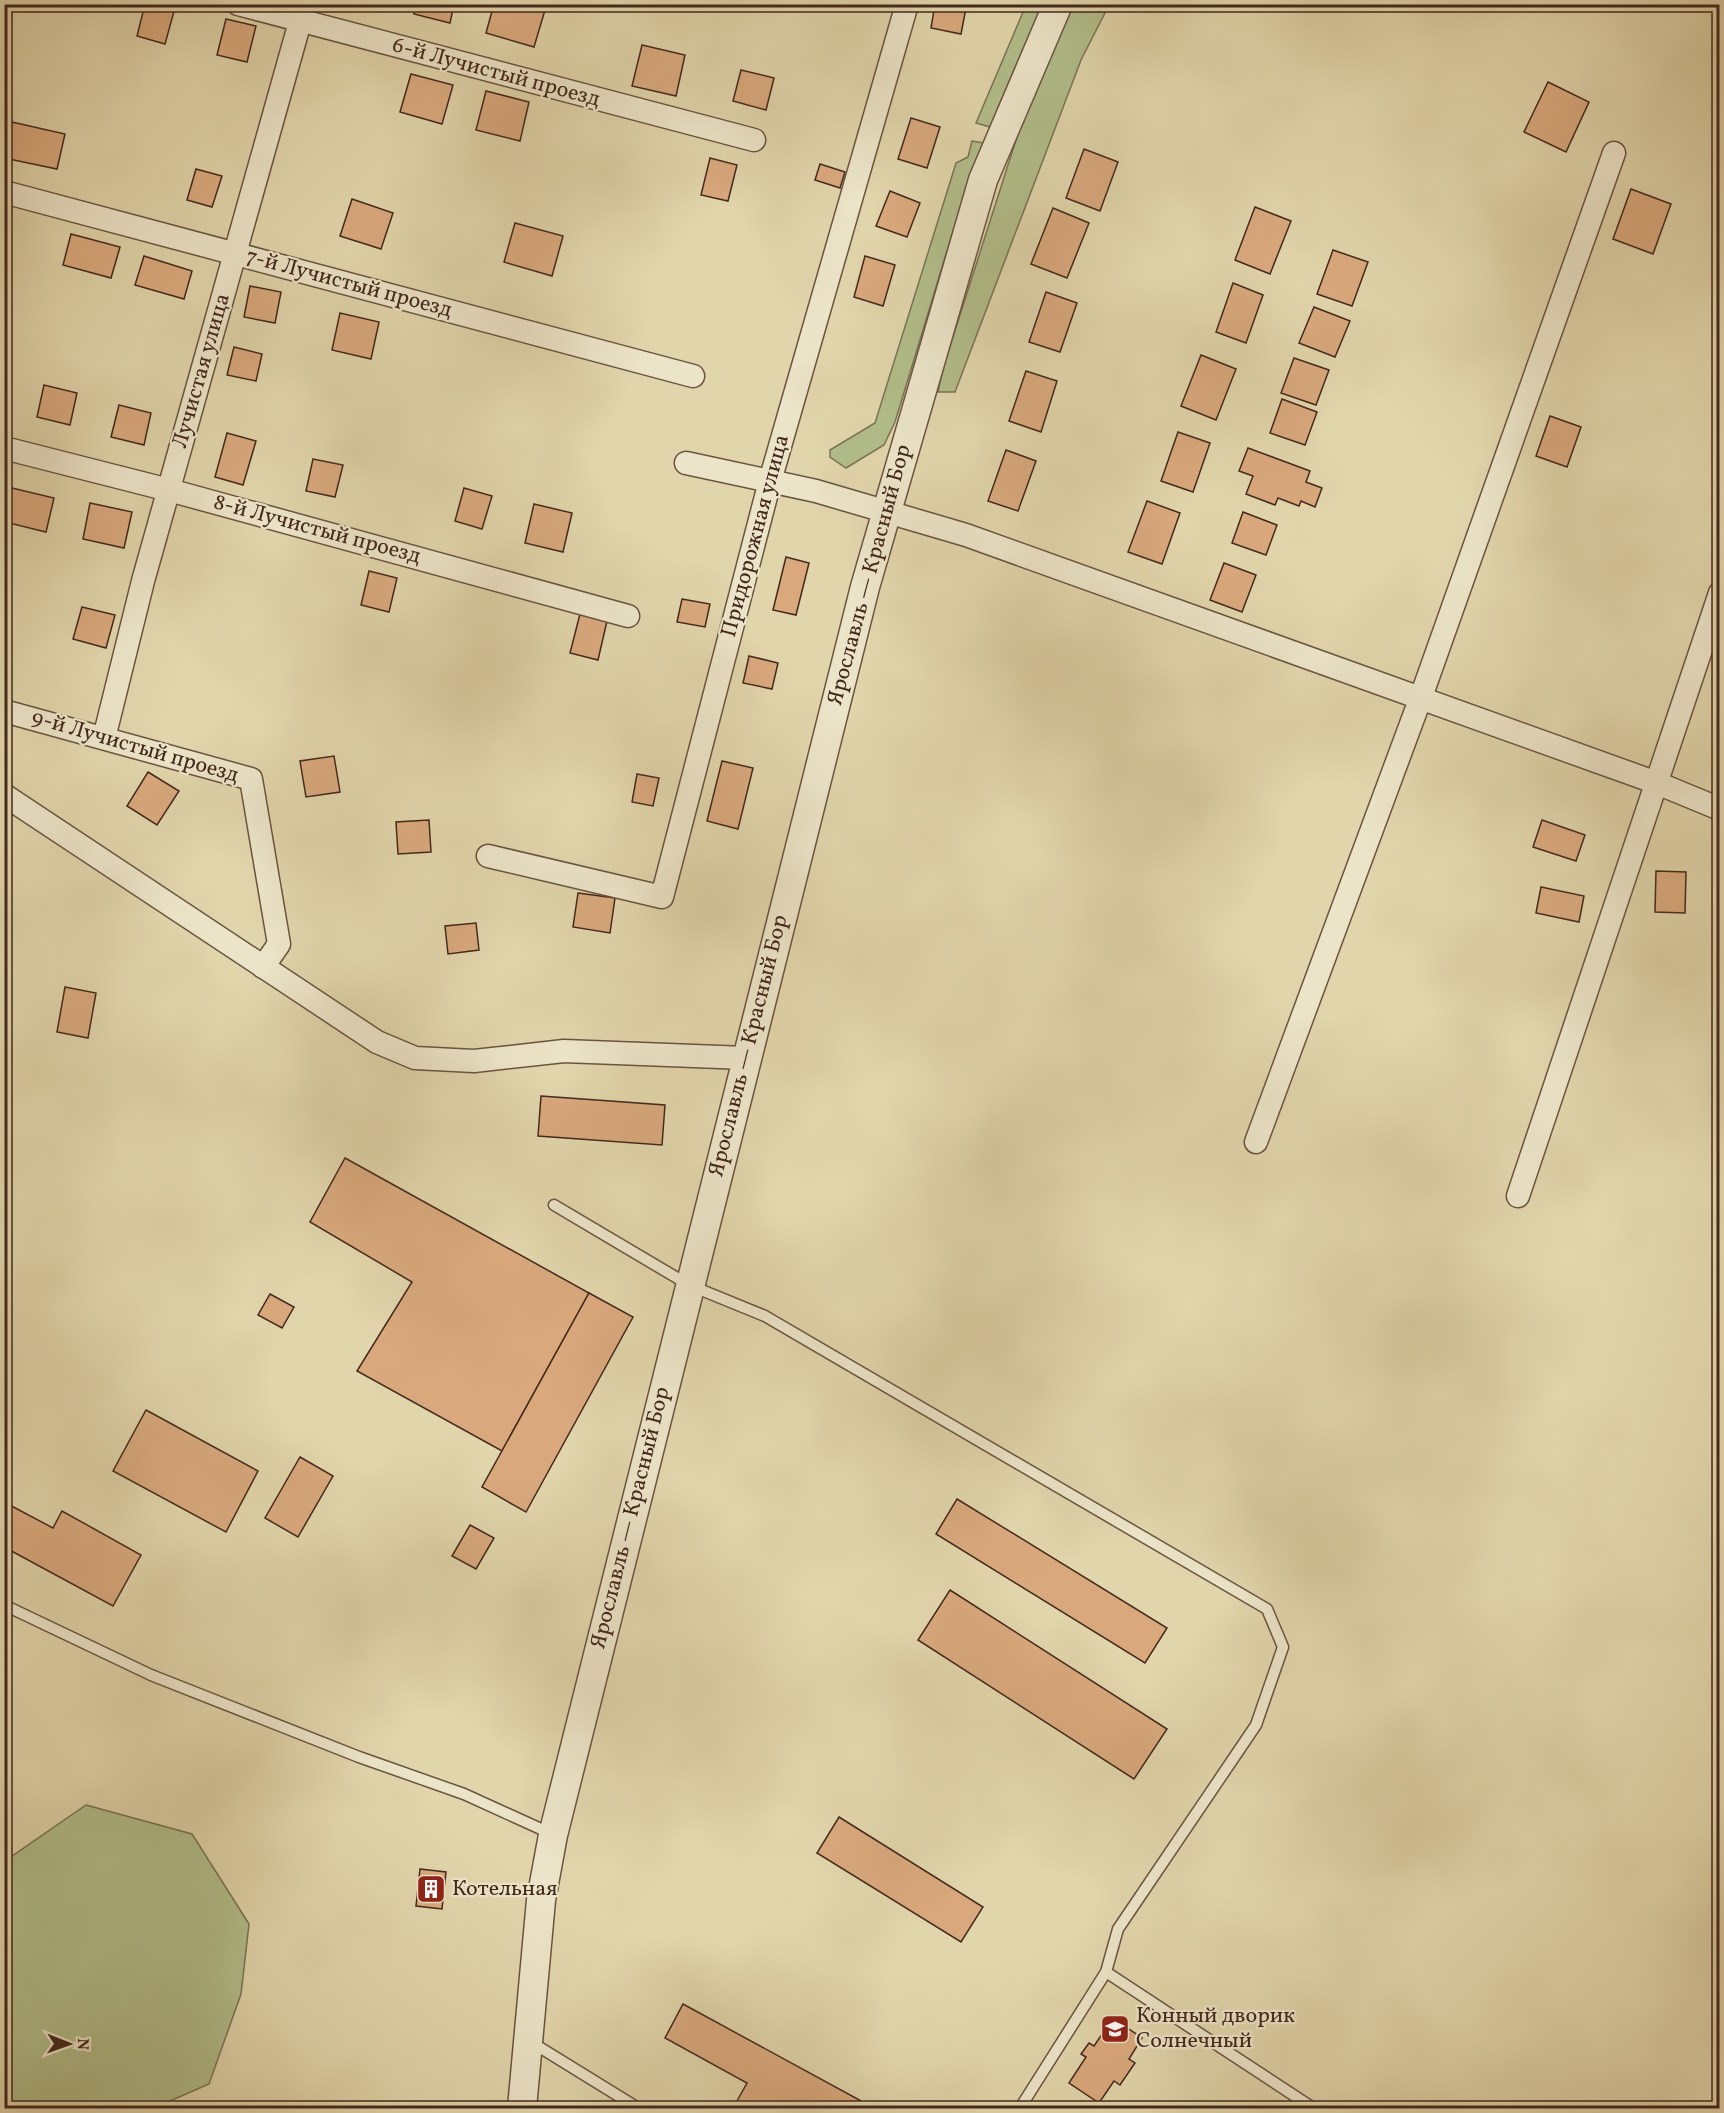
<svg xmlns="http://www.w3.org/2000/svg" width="1724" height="2113" font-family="Vollkorn,serif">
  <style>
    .green { fill: #b1bd8a; stroke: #7a7354; stroke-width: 1.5 }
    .building { fill: #d9a97d; stroke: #43291d; stroke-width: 1.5 }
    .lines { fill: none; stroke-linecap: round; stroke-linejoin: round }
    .service-casing { stroke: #6a5440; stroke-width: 13 }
    .minor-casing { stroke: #6a5440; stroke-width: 25 }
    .tertiary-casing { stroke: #6a5440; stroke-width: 31 }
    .service { stroke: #ece4c8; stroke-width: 10 }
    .minor { stroke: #ece4c8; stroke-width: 22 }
    .tertiary { stroke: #ece4c8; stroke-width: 28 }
    .labels { text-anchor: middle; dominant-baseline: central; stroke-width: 4.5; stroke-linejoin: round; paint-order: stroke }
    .street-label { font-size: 22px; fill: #43291d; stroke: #ece4c8 }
    .poi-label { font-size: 22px; fill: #43291d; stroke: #ece4c8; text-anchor: start }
  </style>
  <rect width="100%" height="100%" fill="#e1d5ab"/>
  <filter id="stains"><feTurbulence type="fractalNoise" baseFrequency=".00333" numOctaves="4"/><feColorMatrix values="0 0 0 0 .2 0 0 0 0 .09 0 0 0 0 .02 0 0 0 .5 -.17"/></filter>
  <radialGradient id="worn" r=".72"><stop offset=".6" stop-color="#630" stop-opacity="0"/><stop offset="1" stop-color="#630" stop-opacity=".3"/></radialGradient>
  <!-- green -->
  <g class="green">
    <polygon points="1026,5 1047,5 990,127 976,123"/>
    <polygon points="1070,5 1109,5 1081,60 955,392 938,392 943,368 1033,87"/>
    <polygon points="972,141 984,143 965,192 895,422 884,445 846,468 830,457 830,450 875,423 956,163 968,157"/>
    <polygon points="86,1805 192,1834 249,1924 241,1994 209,2084 154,2108 5,2108 5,1861"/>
  </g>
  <!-- building -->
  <g class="building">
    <polygon points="145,4 176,4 165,44 137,36"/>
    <polygon points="416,4 454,4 450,23 414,14"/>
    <polygon points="494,4 525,4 545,10 534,47 486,33"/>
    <polygon points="935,4 966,8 961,34 931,28"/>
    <polygon points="226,19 256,26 247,62 217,55"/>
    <polygon points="642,45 685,55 676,96 632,86"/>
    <polygon points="741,70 774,78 766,110 733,101"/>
    <polygon points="411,74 453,85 442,124 400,112"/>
    <polygon points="1548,82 1589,102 1566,152 1524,132"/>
    <polygon points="486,91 529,102 520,141 476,130"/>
    <polygon points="911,118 940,127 927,168 898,159"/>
    <polygon points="12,122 65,134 57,169 4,158"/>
    <polygon points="1084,149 1118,162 1100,211 1066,198"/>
    <polygon points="710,158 737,165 728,201 701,195"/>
    <polygon points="820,164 845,172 840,188 815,180"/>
    <polygon points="196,169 222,176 212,207 187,200"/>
    <polygon points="1631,189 1671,204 1653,254 1613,239"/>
    <polygon points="890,191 920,203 907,237 876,226"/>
    <polygon points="352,199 393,213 381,249 340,236"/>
    <polygon points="1255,207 1291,221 1270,274 1235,260"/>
    <polygon points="1053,208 1089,223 1067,278 1031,264"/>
    <polygon points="515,223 563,236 552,276 504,262"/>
    <polygon points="71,234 120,247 111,278 63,265"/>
    <polygon points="1333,250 1368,262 1352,306 1317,294"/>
    <polygon points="144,256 192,271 184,299 135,285"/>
    <polygon points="865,256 895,265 883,306 854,297"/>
    <polygon points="1233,283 1263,295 1246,343 1216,332"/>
    <polygon points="250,286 281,292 275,323 244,317"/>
    <polygon points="1046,292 1077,303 1060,352 1029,342"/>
    <polygon points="1314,307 1350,321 1335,357 1299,343"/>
    <polygon points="340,313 379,322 371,359 332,350"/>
    <polygon points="234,347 262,354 256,381 227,375"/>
    <polygon points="1201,355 1236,369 1216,420 1181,406"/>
    <polygon points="1294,358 1329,370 1316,405 1281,393"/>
    <polygon points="1026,371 1057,381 1041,432 1009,421"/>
    <polygon points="44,385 77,393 70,425 37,417"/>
    <polygon points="1282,399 1317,412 1305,445 1270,433"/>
    <polygon points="119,405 151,413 144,445 111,437"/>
    <polygon points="1550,416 1581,427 1567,467 1536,456"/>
    <polygon points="1178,432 1210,443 1193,492 1161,481"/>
    <polygon points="227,433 256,441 243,485 215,477"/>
    <polygon points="1248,448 1310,471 1306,482 1322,488 1315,507 1301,501 1299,506 1278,498 1275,505 1246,494 1253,476 1239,471"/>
    <polygon points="1006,450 1036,461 1018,511 988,501"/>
    <polygon points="313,459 343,465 335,497 306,491"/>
    <polygon points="12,488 54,498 46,532 5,522"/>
    <polygon points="464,488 492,496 482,529 455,521"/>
    <polygon points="1147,501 1180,513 1162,564 1128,552"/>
    <polygon points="90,503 132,512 124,548 83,539"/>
    <polygon points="534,504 572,513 563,552 525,543"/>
    <polygon points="1243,512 1277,525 1266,555 1232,543"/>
    <polygon points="786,557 809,563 796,615 773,610"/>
    <polygon points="1224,563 1256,575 1242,612 1210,600"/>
    <polygon points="369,571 397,578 389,612 361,605"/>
    <polygon points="682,599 710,604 705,627 677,622"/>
    <polygon points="82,607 115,615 106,648 73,639"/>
    <polygon points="580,614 607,621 598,660 570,653"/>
    <polygon points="749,656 778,663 772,689 743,683"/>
    <polygon points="334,756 340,792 306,797 300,761"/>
    <polygon points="722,761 753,768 738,829 707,821"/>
    <polygon points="148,772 179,791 157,825 127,806"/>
    <polygon points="637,774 659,778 653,806 632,802"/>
    <polygon points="429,820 431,852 398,854 396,822"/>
    <polygon points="1542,820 1585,835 1576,861 1533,847"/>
    <polygon points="1656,871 1686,872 1685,913 1655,912"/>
    <polygon points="1541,887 1584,896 1579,922 1536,913"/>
    <polygon points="578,893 615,898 610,933 573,927"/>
    <polygon points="476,923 479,950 448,954 445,926"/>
    <polygon points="65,987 96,993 88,1038 57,1032"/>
    <polygon points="541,1096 665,1105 662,1145 538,1136"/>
    <polygon points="345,1158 589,1293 502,1451 357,1371 412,1282 310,1222"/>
    <polygon points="589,1293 633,1317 526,1512 482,1487"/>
    <polygon points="270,1294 294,1307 282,1328 258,1315"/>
    <polygon points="146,1410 258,1471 226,1532 113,1471"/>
    <polygon points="300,1457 333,1476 298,1537 265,1518"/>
    <polygon points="957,1499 1167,1628 1145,1663 936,1534"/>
    <polygon points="4,1502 53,1528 62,1511 141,1555 113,1606 4,1547"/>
    <polygon points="470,1525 494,1538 476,1569 452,1556"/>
    <polygon points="950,1590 1167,1729 1134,1779 918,1640"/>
    <polygon points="839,1817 983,1907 961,1942 817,1853"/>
    <polygon points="420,1869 446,1872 442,1909 416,1906"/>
    <polygon points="683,2004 874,2108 793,2108 780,2102 777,2108 733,2108 747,2083 665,2038"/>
    <polygon points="1113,2018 1142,2038 1129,2059 1135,2063 1120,2085 1114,2081 1099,2103 1069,2083 1086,2057 1081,2054 1089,2043 1094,2046"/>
  </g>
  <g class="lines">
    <!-- service casing -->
    <g class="service-casing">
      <g id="service">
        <polyline points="554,1205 689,1285 765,1316 1267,1609 1283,1647 1256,1725 1118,1929 1106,1972 1313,2108"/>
        <polyline points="4,1605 151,1675 359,1757 464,1794 552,1834"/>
        <polyline points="531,2042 638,2108"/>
        <polyline points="1020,2108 1106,1972"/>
      </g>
    </g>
    <!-- minor casing -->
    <g class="minor-casing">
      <g id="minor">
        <polyline points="238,4 754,140"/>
        <polyline points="4,192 693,376"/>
        <polyline points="4,448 169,490 628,616"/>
        <polyline points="686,463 816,491 966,535 1657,783 1720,809"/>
        <polyline points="4,711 251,779 279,944 263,967"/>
        <polyline points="104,738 143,581 305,4"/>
        <polyline points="4,795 377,1042 415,1058 474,1061 564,1051 746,1058"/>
        <polyline points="488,856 662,897 770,481 907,4"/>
        <polyline points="1256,1142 1421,697 1614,153"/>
        <polyline points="1518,1196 1720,593"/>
      </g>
    </g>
    <!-- tertiary casing -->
    <g class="tertiary-casing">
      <polyline id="tertiary" points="522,2108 541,1900 553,1835 865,587 983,180 1058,4"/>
    </g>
    <!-- service -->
    <use href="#service" class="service"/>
    <!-- minor -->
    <use href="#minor" class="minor"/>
    <!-- tertiary -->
    <use href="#tertiary" class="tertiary"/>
  </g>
  <!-- icons -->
  <defs>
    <g id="building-square" transform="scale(1.5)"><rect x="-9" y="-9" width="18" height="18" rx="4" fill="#8f2418" stroke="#ece4c8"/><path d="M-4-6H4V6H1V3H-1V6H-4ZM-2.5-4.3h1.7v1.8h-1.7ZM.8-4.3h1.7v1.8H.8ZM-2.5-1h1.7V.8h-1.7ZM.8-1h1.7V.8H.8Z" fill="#fff"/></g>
    <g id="school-square" transform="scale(1.5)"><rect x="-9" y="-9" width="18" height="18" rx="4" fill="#8f2418" stroke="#ece4c8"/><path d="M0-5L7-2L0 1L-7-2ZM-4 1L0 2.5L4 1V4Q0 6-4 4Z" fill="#fff"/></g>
  </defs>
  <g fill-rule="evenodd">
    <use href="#building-square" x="431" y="1889"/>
    <use href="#school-square" x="1115" y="2029"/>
  </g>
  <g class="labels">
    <!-- street labels -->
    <g class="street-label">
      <text transform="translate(496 73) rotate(15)">6-й Лучистый проезд</text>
      <text transform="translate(349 284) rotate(15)">7-й Лучистый проезд</text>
      <text transform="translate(202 371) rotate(-74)">Лучистая улица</text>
      <text transform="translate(317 530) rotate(15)">8-й Лучистый проезд</text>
      <text transform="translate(756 536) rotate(-75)">Придорожная улица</text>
      <text transform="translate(870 575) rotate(-75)">Ярославль — Красный Бор</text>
      <text transform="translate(135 747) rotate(16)">9-й Лучистый проезд</text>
      <text transform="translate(749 1046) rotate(-76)">Ярославль — Красный Бор</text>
      <text transform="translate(631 1518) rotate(-76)">Ярославль — Красный Бор</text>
    </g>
    <!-- poi labels -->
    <g class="poi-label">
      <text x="452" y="1889">Котельная</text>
      <text x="1136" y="2016">Конный дворик<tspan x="1136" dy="25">Солнечный</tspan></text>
    </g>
  </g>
  <!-- margin -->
  <rect width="1724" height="2113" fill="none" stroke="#e1d5ab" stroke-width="24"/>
  <rect x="6" y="6" width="1712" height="2101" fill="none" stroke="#43291d" stroke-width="3"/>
  <rect x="12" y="12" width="1700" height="2089" fill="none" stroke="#43291d" stroke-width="1.5"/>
  <!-- north arrow -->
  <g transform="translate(69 2044) rotate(91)" stroke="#ece4c8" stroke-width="4.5" paint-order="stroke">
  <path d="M0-4.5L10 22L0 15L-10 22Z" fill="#43291d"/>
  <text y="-9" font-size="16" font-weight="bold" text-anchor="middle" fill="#43291d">N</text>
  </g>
  <rect width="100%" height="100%" filter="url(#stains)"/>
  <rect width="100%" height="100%" fill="url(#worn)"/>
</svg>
